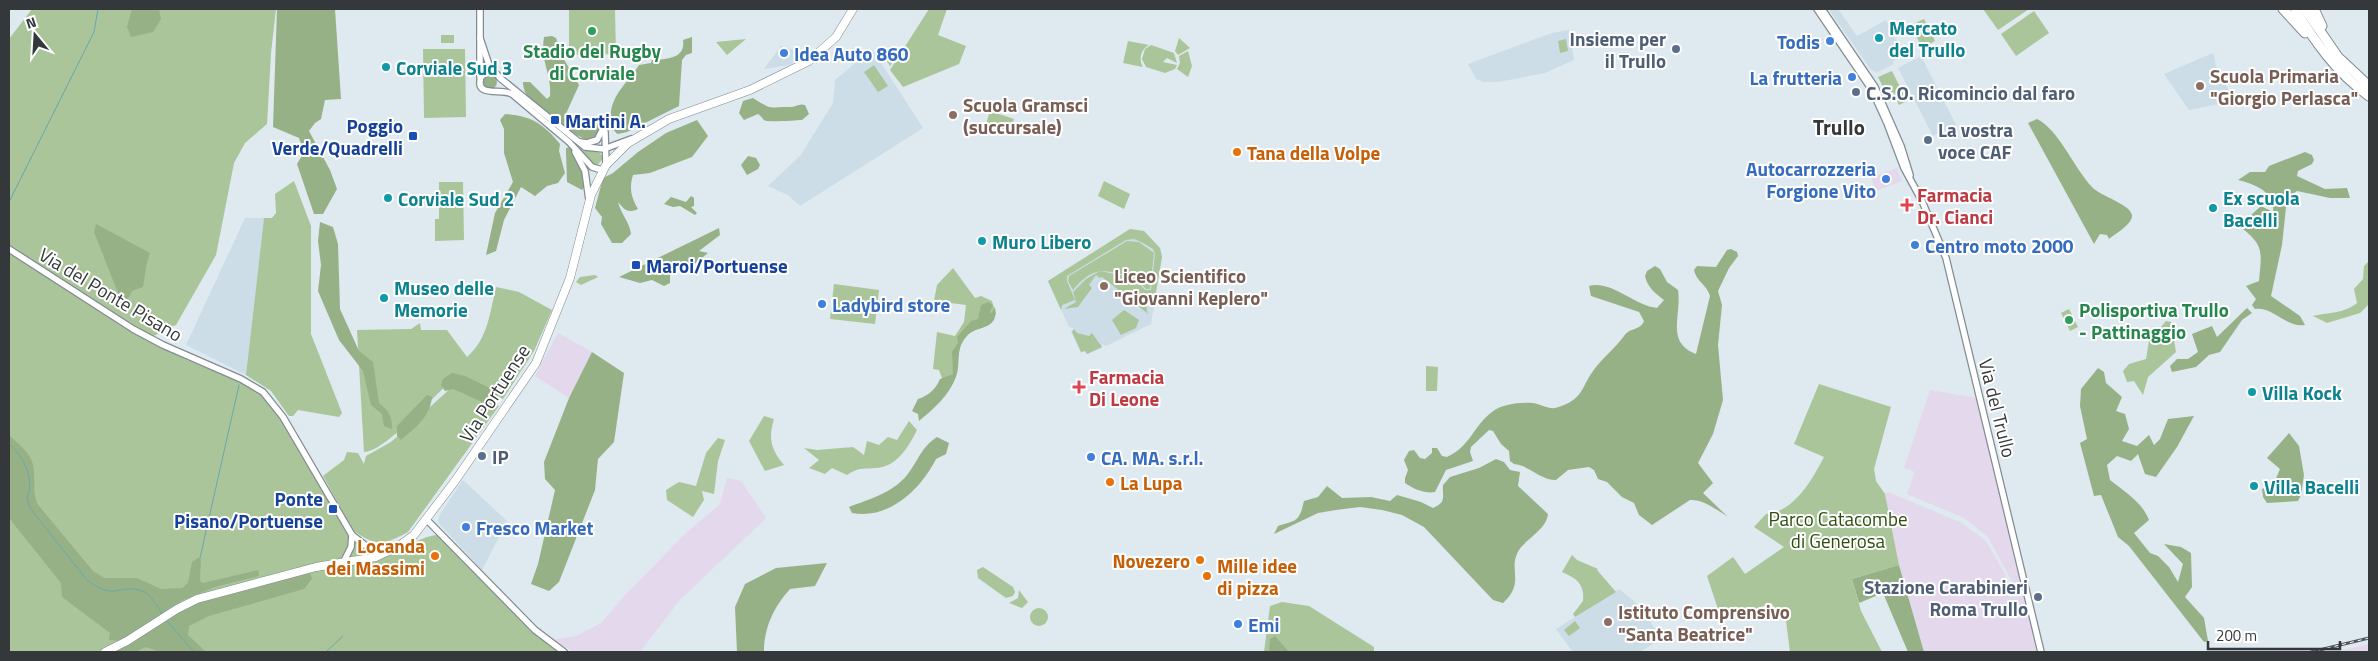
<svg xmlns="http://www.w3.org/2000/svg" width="2378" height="661" font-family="'Titillium Web',sans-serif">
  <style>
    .built { fill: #ccdde8 }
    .industrial { fill: #e4d8ec }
    .green { fill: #aac599 }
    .forest { fill: #97b186 }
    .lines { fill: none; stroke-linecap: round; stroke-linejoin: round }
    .stream { stroke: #67a9ae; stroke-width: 1 }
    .minor-casing { stroke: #828c93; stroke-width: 8 }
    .major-casing { stroke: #828c93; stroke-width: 9 }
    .highway-casing { stroke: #828c93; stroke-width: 11 }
    .minor { stroke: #fff; stroke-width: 5.5 }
    .major { stroke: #fff; stroke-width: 8 }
    .highway { stroke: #fff; stroke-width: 9 }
    .rail-casing { stroke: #515659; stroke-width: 3 }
    .rail { stroke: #fff; stroke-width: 1; stroke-dasharray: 4; stroke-linecap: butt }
    .leisure-dot { fill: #2e9e5b; stroke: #fff; stroke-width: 2 }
    .culture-dot { fill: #0f9aa8; stroke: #fff; stroke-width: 2 }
    .shop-dot { fill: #3f7fe0; stroke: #fff; stroke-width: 2 }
    .service-dot { fill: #5c6f8a; stroke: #fff; stroke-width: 2 }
    .education-dot { fill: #8d6e63; stroke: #fff; stroke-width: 2 }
    .transit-dot { fill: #1a4fb4; stroke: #fff; stroke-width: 2 }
    .food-dot { fill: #e8710a; stroke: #fff; stroke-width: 2 }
    .health-dot { fill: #e0444e; stroke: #fff; stroke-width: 2 }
    .labels { text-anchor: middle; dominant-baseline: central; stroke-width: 4; stroke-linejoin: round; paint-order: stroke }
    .culture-label { font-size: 19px; font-weight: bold; fill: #0d838f; stroke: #fff; text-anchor: start }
    .service-label { font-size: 19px; font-weight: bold; fill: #4e5e75; stroke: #fff; text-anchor: start }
    .shop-label { font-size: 19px; font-weight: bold; fill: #366cbe; stroke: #fff; text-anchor: start }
    .leisure-label { font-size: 19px; font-weight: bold; fill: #27864d; stroke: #fff }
    .education-label { font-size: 19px; font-weight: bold; fill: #785e54; stroke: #fff; text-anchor: start }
    .transit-label { font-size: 19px; font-weight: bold; fill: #164399; stroke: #fff; text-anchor: start }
    .food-label { font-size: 19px; font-weight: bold; fill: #c56008; stroke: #fff; text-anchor: start }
    .health-label { font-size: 19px; font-weight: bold; fill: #be3a42; stroke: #fff; text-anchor: start }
    .street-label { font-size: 19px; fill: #34383b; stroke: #fff }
    .park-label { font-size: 19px; fill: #2c4d0d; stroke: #fff }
    .quarter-label { font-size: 21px; font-weight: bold; fill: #34383b; stroke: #fff }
  </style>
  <rect width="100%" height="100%" fill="#dfe9f0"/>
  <!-- built -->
  <g class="built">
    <polygon points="1831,9 1838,9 1857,36 1886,20 1899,45 1891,50 1896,60 1893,61 1894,64 1876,73 1874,70 1872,71 1829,10"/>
    <polygon points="1569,30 1574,60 1545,73 1498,82 1484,82 1476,79 1468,64 1552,33"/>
    <polygon points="781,46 801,52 802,57 789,65 764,69"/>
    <polygon points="872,49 923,128 800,206 788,195 768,186 801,155 833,103 835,80"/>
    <polygon points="2213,53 2216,66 2234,101 2189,110 2164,74"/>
    <polygon points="1921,56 1956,125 1933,136 1898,68"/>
    <polygon points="245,218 264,218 246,375 186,345"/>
    <polygon points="1130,229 1144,231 1160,248 1162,257 1151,324 1106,346 1102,344 1102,348 1087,354 1085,351 1081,353 1071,331 1074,328 1069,327 1048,281"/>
    <polygon points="463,480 507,521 482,570 438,522 440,514"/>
    <polygon points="1619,589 1642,608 1661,639 1640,652 1573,652 1556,629"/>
  </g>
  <!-- industrial -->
  <g class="industrial">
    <polygon points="1897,168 1902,181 1876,191 1871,177"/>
    <polygon points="558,333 592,352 569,398 535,376"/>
    <polygon points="1930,390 1977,398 2021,580 2019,582 2013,583 1988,537 1964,518 1907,494 1915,472 1904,468"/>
    <polygon points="727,478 741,481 766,518 679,601 640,652 574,652 553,640 576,636 601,623 626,594 686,533 720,504"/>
    <polygon points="1888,492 1962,523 1986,541 2005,574 2010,597 2025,596 2038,652 1924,652 1899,565 1885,494"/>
    <polygon points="2369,644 2369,652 2335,652"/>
  </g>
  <!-- green -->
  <g class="green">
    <path d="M 32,9 L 276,9 L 271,53 L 267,124 L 245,143 L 234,163 L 216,255 L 176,325 C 164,329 157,336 146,339 L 187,360 L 248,385 L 266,397 L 283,421 L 349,537 C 369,550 386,556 408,545 C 418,541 426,536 437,535 L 545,642 L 563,652 L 9,652 L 9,39 Z"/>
    <polygon points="569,9 615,9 616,54 569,55"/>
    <polygon points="929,9 947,9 938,35 966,46 959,64 903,87 890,70"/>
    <polygon points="1983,9 2029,9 1998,30"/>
    <polygon points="2034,11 2049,33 2016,56 2001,34"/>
    <polygon points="1924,19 1935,41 1922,48 1911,25"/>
    <rect x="441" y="35" width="13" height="8"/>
    <polygon points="1179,38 1190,48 1178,55 1175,51"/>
    <polygon points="746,39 727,55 716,42"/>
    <polygon points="1566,39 1568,51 1560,53 1558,41"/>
    <path d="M 1128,41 L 1149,45 C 1141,49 1138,59 1143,67 L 1123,63 Z"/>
    <polygon points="1151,45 1174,53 1177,63 1167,58 1163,62 1177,65 1175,69 1165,73 1146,67 1142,59 1145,49"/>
    <polygon points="890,46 899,53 890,66 883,55"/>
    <polygon points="423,49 465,49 466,117 424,118"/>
    <polygon points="1188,51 1192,66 1188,77 1177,69 1180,63 1179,56"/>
    <polygon points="874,65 888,86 878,92 864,72"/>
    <polygon points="1892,71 1907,101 1899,105 1893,92 1887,95 1878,77"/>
    <polygon points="990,111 1014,119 1010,131 986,124"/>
    <polygon points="579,146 600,153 603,158 597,166 591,163"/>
    <polygon points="294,181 311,226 311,334 342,413 339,417 298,410 293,416 289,416 271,391 246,375 264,218 272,218 276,213 275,194"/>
    <polygon points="1104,181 1130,194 1124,209 1098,196"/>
    <polygon points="439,182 463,182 464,240 435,241 435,219 439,219"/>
    <polygon points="1130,229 1144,231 1160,248 1162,257 1156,292 1146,304 1148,317 1147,313 1132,301 1127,292 1125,295 1102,277 1100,278 1096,275 1089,285 1092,288 1078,307 1064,309 1076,302 1073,292 1086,279 1100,271 1134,278 1145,290 1151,290 1155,254 1153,249 1143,243 1134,239 1126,240 1067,276 1067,281 1075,300 1062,305 1061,310 1048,281"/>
    <path d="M 1127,241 L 1139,242 L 1154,253 L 1150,289 L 1146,289 C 1135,277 1132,276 1116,273 C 1095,268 1087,274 1073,290 L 1068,281 L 1069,276 Z"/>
    <path d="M 2369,261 L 2369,304 L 2360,313 L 2327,323 L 2313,316 C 2330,312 2343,314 2357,303 L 2354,289 L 2363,279 L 2364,266 Z"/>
    <path d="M 953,268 L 975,298 L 981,296 L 992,301 L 996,314 C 988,332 975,325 966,337 C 953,351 961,370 950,385 L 942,378 L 939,370 L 933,369 L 937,332 L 955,336 L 964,322 L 966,305 L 934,301 L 937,285 Z"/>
    <polygon points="595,275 598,277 581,285 576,282 580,277"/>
    <polygon points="834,284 879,290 875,324 830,319"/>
    <path d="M 496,287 L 519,292 L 552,310 L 534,351 L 503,399 L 482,387 L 452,380 C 435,395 385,452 364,452 L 357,330 L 411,329 L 420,323 L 421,330 L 447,330 L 467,357 C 488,339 490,312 496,287 Z"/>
    <polygon points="2069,309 2078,327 2070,331 2061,313"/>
    <polygon points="1124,310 1139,320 1136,328 1121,335 1112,320"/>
    <polygon points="2166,321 2171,322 2176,352 2148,377 2143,395 2134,381 2127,382 2123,371 2129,364 2146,359 2149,341"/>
    <polygon points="1074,329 1077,333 1089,336 1092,333 1102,347 1087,354 1085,351 1081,352 1072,332"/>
    <polygon points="1426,366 1438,367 1437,391 1426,391"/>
    <path d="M 1819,384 L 1891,407 L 1874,469 L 1876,481 L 1885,494 L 1899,565 L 1852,579 L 1861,611 L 1882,652 L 1790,652 L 1786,621 L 1771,603 L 1748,612 L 1720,615 L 1707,576 L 1733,557 L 1745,574 L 1784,547 L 1754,527 L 1766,514 C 1794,512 1812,480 1824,457 L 1794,444 Z"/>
    <path d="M 451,388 L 471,391 L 499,406 L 408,532 C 385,545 375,547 353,530 L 323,476 L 344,460 L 347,452 L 358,453 L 364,464 L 366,456 L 391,442 Z"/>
    <path d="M 764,416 L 774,419 C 768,438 771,450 784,465 L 765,471 L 749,441 Z"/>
    <path d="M 909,421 L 917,430 C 909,446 897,467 876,468 C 864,469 858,467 847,475 L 832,468 L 825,474 L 809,468 L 819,460 L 804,448 L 817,450 L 853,447 L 864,455 L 867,441 L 879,445 L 888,437 L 897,440 Z"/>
    <polygon points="718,438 725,440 718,461 714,494 702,491 704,500 693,517 667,500 666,490 679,482 696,486 706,453"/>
    <path d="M 1572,555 L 1577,560 L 1598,569 L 1597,570 L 1616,592 L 1575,617 L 1573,614 L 1583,601 C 1585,584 1576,578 1562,572 Z"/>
    <polygon points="983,567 1013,587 1015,592 1013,596 1006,598 978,578 977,570"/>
    <polygon points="1019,590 1028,602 1022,608 1009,603 1018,598"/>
    <polygon points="1282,602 1309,606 1374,647 1374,652 1264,652 1270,606"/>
    <circle cx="1039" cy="617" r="9"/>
    <polygon points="1575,621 1580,628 1569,636 1564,630"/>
  </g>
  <!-- forest -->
  <g class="forest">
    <polygon points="132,9 159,9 161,19 153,32 131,37 127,27"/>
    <polygon points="277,9 335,9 341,99 325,100 321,119 315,123 309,131 330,170 337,189 323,214 314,214 297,164 304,152 299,138 273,127"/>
    <path d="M 552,36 L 556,38 L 562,56 L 579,85 L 564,118 L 596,127 L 601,115 L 604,119 L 597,136 L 589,140 C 576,139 533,105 526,94 C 524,90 523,86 523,82 L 530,82 L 547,99 L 550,96 C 552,74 540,62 544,37 Z"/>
    <path d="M 692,37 L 692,53 L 686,55 L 682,60 L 679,106 L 627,132 L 618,134 C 609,129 609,111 614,101 C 618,90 632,76 639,65 L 651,63 L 652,60 C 666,59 686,59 683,40 Z"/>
    <circle cx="490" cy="82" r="7"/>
    <path d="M 753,98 C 775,112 768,106 790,107 C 796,107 799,103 805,105 L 809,114 L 802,120 C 796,120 768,123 764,120 C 762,118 761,116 758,114 L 744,120 L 739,113 L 743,101 Z"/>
    <path d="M 505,114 C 530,115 544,124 560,144 L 559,151 L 565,173 L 558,183 L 547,186 L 535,196 L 521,187 L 504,220 L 496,251 L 486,255 L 495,213 L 513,182 L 504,153 L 504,129 L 500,120 Z"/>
    <path d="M 2037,119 C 2059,130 2074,168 2092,187 C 2100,196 2130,204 2132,215 C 2133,224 2115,234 2109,239 L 2107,235 L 2100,234 L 2094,244 L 2028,123 Z"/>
    <path d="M 697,120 L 708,136 L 692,157 L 650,173 L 633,175 C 629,188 631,197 638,209 C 627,214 624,209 618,202 C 621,214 630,223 631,234 L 622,243 L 612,243 L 601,224 L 602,217 L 595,208 L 603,178 L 613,173 L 638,152 L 666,133 Z"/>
    <polygon points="570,147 579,162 586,185 582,190 567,182 566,152 566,148"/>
    <path d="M 2305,152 L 2312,155 L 2314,160 L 2312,164 L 2298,171 L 2297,176 L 2325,189 L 2347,188 L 2350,198 L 2330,198 L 2297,191 L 2287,198 L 2282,245 L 2271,296 L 2300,316 L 2305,325 C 2286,328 2274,307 2255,309 L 2252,305 L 2256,299 L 2246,286 L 2259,281 C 2262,250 2264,245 2239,226 L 2261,206 L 2273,212 C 2276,192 2254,184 2238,180 L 2250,172 L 2265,172 L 2269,166 Z"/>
    <polygon points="748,156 756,158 760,165 758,169 747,175 741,165"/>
    <polygon points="691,196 694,198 694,206 691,207 697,213 695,215 680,206 673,207 664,204 671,197 686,202"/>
    <path d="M 320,222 L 333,227 L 338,244 L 340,309 L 359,351 L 373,362 L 379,403 C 389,411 392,416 392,429 L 384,426 L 382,414 L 371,405 L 363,371 L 339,340 L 318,291 L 321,265 L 318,241 Z"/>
    <polygon points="96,224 150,253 147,262 143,287 132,291 128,299 123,300 118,293 94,232"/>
    <polygon points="719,228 720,235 699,251 708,253 693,265 678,265 670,270 670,283 664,286 652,280 640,283 619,277"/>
    <path d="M 1731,249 L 1737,252 L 1738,256 L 1729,268 L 1718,291 L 1722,305 L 1718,345 L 1723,400 L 1713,434 L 1698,463 L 1713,483 L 1703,493 L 1728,517 C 1717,510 1703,499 1690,500 L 1652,525 L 1639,515 L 1634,503 L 1622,497 L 1607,482 L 1598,479 L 1594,470 L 1589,467 L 1568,470 L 1556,480 C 1540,480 1529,465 1514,464 L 1510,461 L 1509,451 L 1501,444 L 1493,431 L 1489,430 L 1471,447 L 1470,452 L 1473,461 L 1446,470 L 1435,492 C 1426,494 1413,489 1405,483 L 1405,478 L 1408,470 L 1404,460 L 1409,451 L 1414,450 L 1420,458 L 1425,459 L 1432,453 L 1432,448 L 1437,448 L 1442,456 L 1447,457 C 1471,446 1473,426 1492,412 C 1501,404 1521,402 1533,403 C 1540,404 1548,409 1555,408 C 1585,400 1580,387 1596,367 C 1605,356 1616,347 1624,336 C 1630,327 1640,331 1644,321 L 1639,312 L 1591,296 L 1589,286 C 1612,280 1634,306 1657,308 L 1664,300 C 1656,294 1647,287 1645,276 L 1647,271 L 1655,266 L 1660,269 L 1667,282 L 1678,290 C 1682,315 1665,342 1696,354 L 1710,296 C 1707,285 1696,281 1694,270 L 1697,266 L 1716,267 L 1727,250 Z"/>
    <path d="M 989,302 L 993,306 L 990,311 L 991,314 L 995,307 C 999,332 976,324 966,337 C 955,349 961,364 956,377 C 949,395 935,408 919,421 L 918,414 L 912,411 L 918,399 C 928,396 936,389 940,379 L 953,374 L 952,352 L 958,343 L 957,337 L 971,321 L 978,319 L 981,305 Z"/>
    <polygon points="2247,308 2252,313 2242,320 2220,352 2209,355 2196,367 2172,372 2170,366 2177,359 2188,359 2198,352 2192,334 2212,326 2217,337"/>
    <polygon points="592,352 624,373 614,442 598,459 595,490 559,582 549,591 531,584 538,564 555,490 545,479 544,462 569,398"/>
    <path d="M 2098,368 L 2104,372 L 2106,383 L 2122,397 L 2116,411 L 2125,414 L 2129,429 L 2122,441 L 2137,446 L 2149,435 L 2154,445 L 2160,439 L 2168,419 L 2194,416 L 2177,447 L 2156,477 L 2145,474 L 2138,454 L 2131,461 L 2117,456 L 2107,465 L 2110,480 C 2125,492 2142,502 2149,520 L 2134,533 L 2150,553 L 2158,556 L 2169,567 L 2178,582 L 2183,564 L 2164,544 L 2181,547 L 2191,553 L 2192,587 L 2185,597 L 2204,618 L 2208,641 L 2204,642 L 2129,546 L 2118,537 L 2101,495 L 2094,496 L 2080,443 L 2087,439 L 2080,406 L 2081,389 Z"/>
    <polygon points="452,373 465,376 498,392 497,401 489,405 453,389 445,391 441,385 443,379"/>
    <path d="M 427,395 L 432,397 C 430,417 415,428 401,440 L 397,436 L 397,426 Z"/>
    <polygon points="2289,433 2299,446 2304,475 2301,495 2298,501 2267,503 2263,497 2262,489 2274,483 2280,469 2267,458"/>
    <path d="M 9,435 C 16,442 27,450 31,459 C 38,474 30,492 39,506 L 93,571 L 104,578 L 137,578 L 161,589 L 182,588 L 188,583 L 192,562 L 198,558 L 201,559 L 200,581 L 203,583 L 258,570 L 259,576 L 215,587 L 183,600 L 120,641 L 109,640 L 110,633 L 62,597 L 61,583 L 9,518 Z"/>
    <path d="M 937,437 L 949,443 L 946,454 L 936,459 C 921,489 889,520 852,513 L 849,507 C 872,498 896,492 910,471 C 920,457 921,448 937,437 Z"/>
    <path d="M 1496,459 L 1504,462 L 1510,470 L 1520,472 L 1518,486 L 1548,514 C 1546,530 1527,538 1519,550 C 1507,570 1526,582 1503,603 L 1493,600 L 1424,527 L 1402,515 L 1382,510 L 1360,507 L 1336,510 L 1318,513 L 1274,534 L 1278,526 C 1297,520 1299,522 1304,501 L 1318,497 L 1327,486 L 1342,498 L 1371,497 L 1390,501 L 1397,495 L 1421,502 L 1433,508 C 1447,502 1442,498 1443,485 L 1450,477 L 1479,468 Z"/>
    <path d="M 827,563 L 815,586 L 790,589 C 774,607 764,627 764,652 L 737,652 L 735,607 L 745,584 L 776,568 Z"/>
    <polygon points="1899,565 1924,652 1908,652 1883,593 1859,603 1852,579"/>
    <polygon points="310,572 312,579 304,589 209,616 189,626 188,635 206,652 160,652 146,647 135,652 116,652 177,611 208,598"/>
    <polygon points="1275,636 1289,652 1269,652 1270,639"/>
  </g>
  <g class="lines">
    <!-- stream -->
    <g class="stream">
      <polyline points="9,202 94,32 98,9"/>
      <path d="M 9,444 C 24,456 35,480 27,498 L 30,508 L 86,579 C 115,604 123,580 146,593 C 153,598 158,608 163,615"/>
      <polyline points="200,558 239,385"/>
      <polyline points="167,621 194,652"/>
      <polyline points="326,652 343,636"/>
    </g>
    <!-- minor casing -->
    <g class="minor-casing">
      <g id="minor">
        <polyline points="480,9 480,77"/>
        <polyline points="1817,9 1872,90 1887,123 1904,168 1922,201 1946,258 2041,652"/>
        <polyline points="1822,9 1875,87 1901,146 1910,175"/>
        <polyline points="480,38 489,65 500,78 585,147 604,149 631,139"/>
        <path d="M 495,73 L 487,72 L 481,77 C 474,98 501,88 512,94 L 569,142 L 592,167 L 602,170"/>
        <polyline points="605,132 606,165"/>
        <polyline points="580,142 587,143 597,140 605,125"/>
        <polyline points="575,152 585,171 589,200"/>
        <polyline points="9,249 133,329 163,345 241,379 263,392 283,417 352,535 366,546 390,551"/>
        <polyline points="427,520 535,630 564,652"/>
        <polyline points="343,563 351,547 352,535"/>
      </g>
    </g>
    <!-- major casing -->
    <g class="major-casing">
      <polyline id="major" points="105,652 127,641 177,609 197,599 316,567 376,557 399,546 414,535 455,481 536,363 570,278 591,195 606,165 628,143 669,119 750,90 809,61 836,37 853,9"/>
    </g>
    <!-- highway casing -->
    <g class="highway-casing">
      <g id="highway">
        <polyline points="2283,9 2305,33"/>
        <path d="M 2295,9 C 2315,42 2337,73 2369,96"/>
        <polyline points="2305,9 2338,57 2369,86"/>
        <polyline points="2314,9 2322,26"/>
      </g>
    </g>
    <!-- minor -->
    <use href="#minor" class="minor"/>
    <!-- major -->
    <use href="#major" class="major"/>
    <!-- highway -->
    <use href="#highway" class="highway"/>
    <!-- rail casing -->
    <g class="rail-casing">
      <polyline id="rail" points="2311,652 2369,638"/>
    </g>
    <!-- rail -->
    <use href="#rail" class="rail"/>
  </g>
  <!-- markers -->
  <g class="leisure-dot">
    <circle cx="592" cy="31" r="5"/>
    <circle cx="2069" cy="320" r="5"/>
  </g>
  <g class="culture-dot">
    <circle cx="1879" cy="38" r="5"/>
    <circle cx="386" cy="67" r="5"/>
    <circle cx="388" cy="198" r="5"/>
    <circle cx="2213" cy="208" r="5"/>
    <circle cx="982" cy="241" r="5"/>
    <circle cx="384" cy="298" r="5"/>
    <circle cx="2252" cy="392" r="5"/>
    <circle cx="2254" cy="486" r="5"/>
  </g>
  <g class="shop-dot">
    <circle cx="1830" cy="41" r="5"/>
    <circle cx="784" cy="53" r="5"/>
    <circle cx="1852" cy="77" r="5"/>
    <circle cx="1886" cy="179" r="5"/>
    <circle cx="1915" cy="245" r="5"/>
    <circle cx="822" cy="304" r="5"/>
    <circle cx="1091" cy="457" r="5"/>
    <circle cx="466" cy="527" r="5"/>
    <circle cx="1238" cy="624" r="5"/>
  </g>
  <g class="service-dot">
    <circle cx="1676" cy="49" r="5"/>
    <circle cx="1856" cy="92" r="5"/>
    <circle cx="1928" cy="140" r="5"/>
    <circle cx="482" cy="456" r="5"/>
    <circle cx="2038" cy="597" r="5"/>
  </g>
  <g class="education-dot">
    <circle cx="2200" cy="86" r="5"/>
    <circle cx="953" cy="115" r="5"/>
    <circle cx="1104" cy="286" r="5"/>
    <circle cx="1608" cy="622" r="5"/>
  </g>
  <g class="transit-dot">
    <rect x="550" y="115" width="10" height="10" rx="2.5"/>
    <rect x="408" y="131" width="10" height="10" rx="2.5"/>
    <rect x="631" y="260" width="10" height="10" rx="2.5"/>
    <rect x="328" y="504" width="10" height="10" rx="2.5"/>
  </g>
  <g class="food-dot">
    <circle cx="1237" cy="152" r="5"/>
    <circle cx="1110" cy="482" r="5"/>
    <circle cx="435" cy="556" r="5"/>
    <circle cx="1200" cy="560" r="5"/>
    <circle cx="1207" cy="576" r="5"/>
  </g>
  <g class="health-dot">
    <path d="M1904.5 197.5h5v5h5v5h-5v5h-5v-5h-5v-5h5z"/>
    <path d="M1076.5 379.5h5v5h5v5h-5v5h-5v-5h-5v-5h5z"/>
  </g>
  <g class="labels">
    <!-- culture labels -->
    <g class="culture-label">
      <text x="1889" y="27">Mercato<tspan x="1889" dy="22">del Trullo</tspan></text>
      <text x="396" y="67">Corviale Sud 3</text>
      <text x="2223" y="197">Ex scuola<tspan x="2223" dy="22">Bacelli</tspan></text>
      <text x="398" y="198">Corviale Sud 2</text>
      <text x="992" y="241">Muro Libero</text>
      <text x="394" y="287">Museo delle<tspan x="394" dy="22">Memorie</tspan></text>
      <text x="2262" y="392">Villa Kock</text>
      <text x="2264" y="486">Villa Bacelli</text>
    </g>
    <!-- service labels -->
    <g class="service-label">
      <text x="1666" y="38" text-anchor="end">Insieme per<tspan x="1666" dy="22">il Trullo</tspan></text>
      <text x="1866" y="92">C.S.O. Ricomincio dal faro</text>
      <text x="1938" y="129">La vostra<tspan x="1938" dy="22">voce CAF</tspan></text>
      <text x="492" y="456">IP</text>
      <text x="2028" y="586" text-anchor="end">Stazione Carabinieri<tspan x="2028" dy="22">Roma Trullo</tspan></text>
    </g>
    <!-- shop labels -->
    <g class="shop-label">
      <text x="1820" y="41" text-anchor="end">Todis</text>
      <text x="794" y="53">Idea Auto 860</text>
      <text x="1842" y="77" text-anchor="end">La frutteria</text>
      <text x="1876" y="168" text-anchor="end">Autocarrozzeria<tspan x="1876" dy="22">Forgione Vito</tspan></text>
      <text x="1925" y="245">Centro moto 2000</text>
      <text x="832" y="304">Ladybird store</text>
      <text x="1101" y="457">CA. MA. s.r.l.</text>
      <text x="476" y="527">Fresco Market</text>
      <text x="1248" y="624">Emi</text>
    </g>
    <!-- leisure labels -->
    <g class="leisure-label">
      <text x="592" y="50">Stadio del Rugby<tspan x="592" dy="22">di Corviale</tspan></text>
      <text x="2079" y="309" text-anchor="start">Polisportiva Trullo<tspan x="2079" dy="22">- Pattinaggio</tspan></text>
    </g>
    <!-- education labels -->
    <g class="education-label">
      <text x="2210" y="75">Scuola Primaria<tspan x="2210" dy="22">"Giorgio Perlasca"</tspan></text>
      <text x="963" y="104">Scuola Gramsci<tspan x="963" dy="22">(succursale)</tspan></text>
      <text x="1114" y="275">Liceo Scientifico<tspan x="1114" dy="22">"Giovanni Keplero"</tspan></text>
      <text x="1618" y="611">Istituto Comprensivo<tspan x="1618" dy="22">"Santa Beatrice"</tspan></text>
    </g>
    <!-- transit labels -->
    <g class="transit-label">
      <text x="565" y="120">Martini A.</text>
      <text x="403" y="125" text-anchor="end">Poggio<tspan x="403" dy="22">Verde/Quadrelli</tspan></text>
      <text x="646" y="265">Maroi/Portuense</text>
      <text x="323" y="498" text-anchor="end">Ponte<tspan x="323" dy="22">Pisano/Portuense</tspan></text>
    </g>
    <!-- food labels -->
    <g class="food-label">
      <text x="1247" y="152">Tana della Volpe</text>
      <text x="1120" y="482">La Lupa</text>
      <text x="425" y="545" text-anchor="end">Locanda<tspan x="425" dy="22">dei Massimi</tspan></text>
      <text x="1190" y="560" text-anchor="end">Novezero</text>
      <text x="1217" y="565">Mille idee<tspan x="1217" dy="22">di pizza</tspan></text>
    </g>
    <!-- health labels -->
    <g class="health-label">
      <text x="1917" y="194">Farmacia<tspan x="1917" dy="22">Dr. Cianci</tspan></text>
      <text x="1089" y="376">Farmacia<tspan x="1089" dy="22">Di Leone</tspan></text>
    </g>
    <!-- street labels -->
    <g class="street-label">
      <text transform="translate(111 294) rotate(31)">Via del Ponte Pisano</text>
      <text transform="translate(494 393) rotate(-57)">Via Portuense</text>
      <text transform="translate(1998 408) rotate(76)">Via del Trullo</text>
    </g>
    <!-- park labels -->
    <g class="park-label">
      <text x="1838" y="518">Parco Catacombe<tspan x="1838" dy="22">di Generosa</tspan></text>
    </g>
    <!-- quarter labels -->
    <g class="quarter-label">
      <text x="1839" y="127">Trullo</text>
    </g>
  </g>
  <!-- border -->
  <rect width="2378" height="661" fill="none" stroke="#34383b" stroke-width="20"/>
  <!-- north arrow -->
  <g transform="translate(35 35) rotate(342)" stroke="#ffffff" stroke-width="4" paint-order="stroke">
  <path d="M0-4L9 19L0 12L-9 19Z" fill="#34383b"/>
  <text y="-8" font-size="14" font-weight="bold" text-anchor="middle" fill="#34383b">N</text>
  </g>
  <!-- scale -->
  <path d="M2208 641v8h132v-8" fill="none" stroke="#34383b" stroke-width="2.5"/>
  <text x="2216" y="641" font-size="15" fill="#34383b" stroke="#ffffff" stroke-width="4" paint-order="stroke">200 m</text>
</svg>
